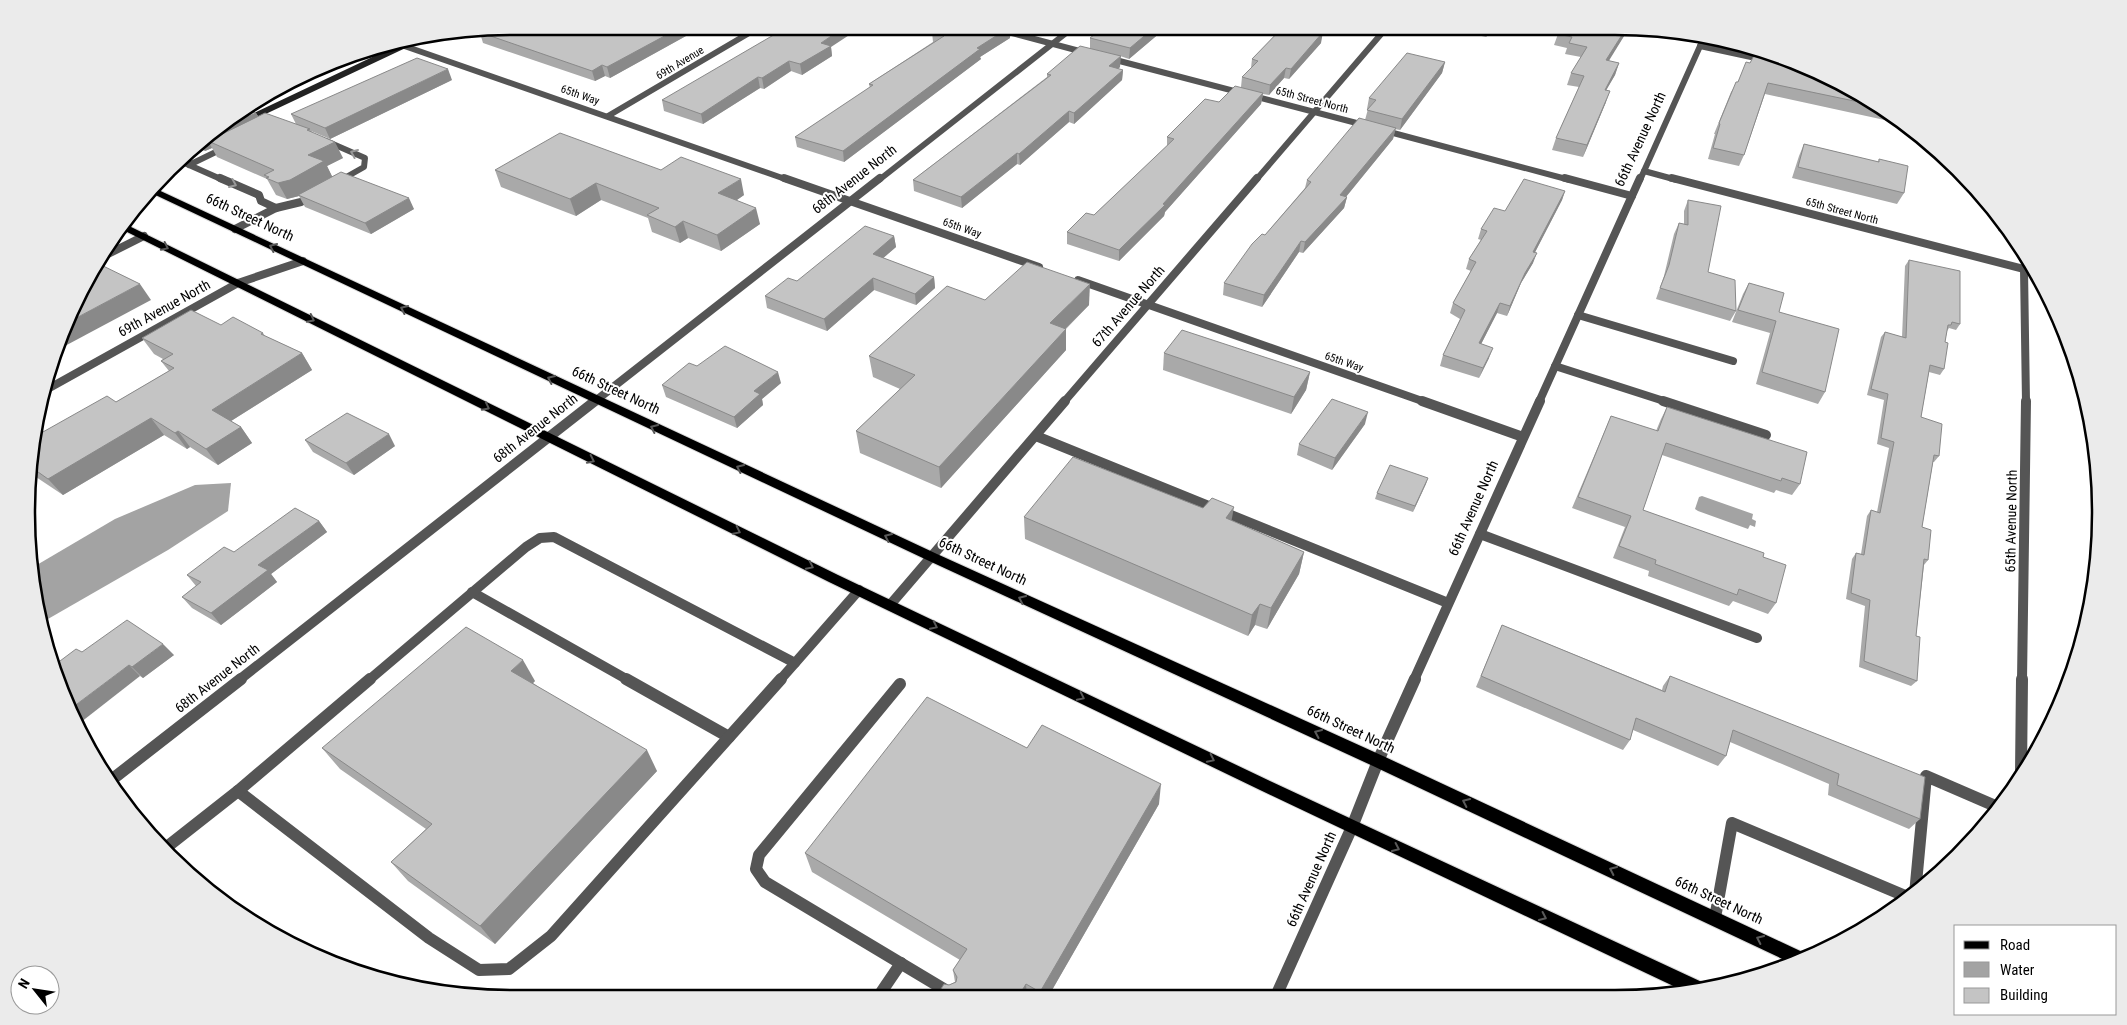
<svg xmlns="http://www.w3.org/2000/svg" width="2127" height="1025" font-family="'Roboto Condensed',sans-serif">
  <style>
    .water { fill: #a3a3a3 }
    .lines { fill: none; stroke-linecap: round; stroke-linejoin: round }
    .stream { stroke: #a3a3a3; stroke-width: 5.5 }
    .primary-casing { stroke: #dbdbdb; stroke-width: 2 }
    .lane-far3 { stroke: #555; stroke-width: 6 }
    .lane-far2 { stroke: #555; stroke-width: 8 }
    .lane-far1 { stroke: #555; stroke-width: 10 }
    .lane { stroke: #555; stroke-width: 12 }
    .street-far3 { stroke: #555; stroke-width: 6 }
    .street-far2 { stroke: #555; stroke-width: 8 }
    .street-far1 { stroke: #555; stroke-width: 10 }
    .street { stroke: #555; stroke-width: 12 }
    .secondary { stroke: #222; stroke-width: 6 }
    .primary { fill: #000; fill-rule: evenodd }
    .wall { fill: #a9a9a9 }
    .shaded-wall { fill: #898989 }
    .building { fill: #c4c4c4; stroke: #898989 }
    .oneway { stroke: #999 }
    .oneway2 { stroke: #595959 }
    .labels { text-anchor: middle; dominant-baseline: central; stroke-width: 4; stroke-linejoin: round; paint-order: stroke }
    .far-street-label { font-size: 11px; fill: #000; stroke: #fff }
    .street-label { font-size: 14px; fill: #000; stroke: #fff }
    .rim { fill: none; stroke: #000; stroke-width: 2.5 }
  </style>
  <rect width="100%" height="100%" fill="#fff"/>
  <!-- water -->
  <g class="water">
    <polygon points="231,483 228,511 168,550 41,623 30,569 115,519 195,485"/>
    <polygon points="1702,496 1753,514 1752,519 1756,521 1755,527 1750,525 1748,529 1698,511 1695,509 1699,497"/>
  </g>
  <g class="lines">
    <!-- stream -->
    <polyline class="stream" points="1656,30 1673,34"/>
    <!-- primary casing -->
    <g class="primary-casing">
      <g id="primary">
        <polygon points="152,187 937,554 1383,756 1811,956 1793,964 1373,766 927,560 147,191"/>
        <polygon points="123,223 838,575 1270,781 1704,983 1706,987 1686,992 1260,790 829,582 119,228"/>
      </g>
    </g>
    <!-- lane-far3 -->
    <g class="lane-far3">
      <polyline points="326,141 365,158 364,167 341,180"/>
      <polyline points="180,161 223,180"/>
      <polyline points="189,165 226,147"/>
    </g>
    <!-- lane-far2 -->
    <g class="lane-far2">
      <polyline points="220,178 259,195 261,201 276,208"/>
      <polyline points="339,181 344,178"/>
      <polyline points="235,229 276,208 301,202 313,195"/>
      <polyline points="100,258 144,236"/>
      <polyline points="1578,315 1733,361"/>
      <polyline points="1555,366 1667,402"/>
    </g>
    <!-- lane-far1 -->
    <g class="lane-far1">
      <polyline points="1663,401 1766,435"/>
      <polyline points="1036,436 1448,603"/>
      <polyline points="1480,534 1757,638"/>
      <polyline points="472,592 628,680"/>
      <polyline points="369,680 526,547 540,538 554,537 795,663 859,590"/>
      <polyline points="780,680 795,663"/>
    </g>
    <!-- lane -->
    <g class="lane">
      <polyline points="626,679 729,737"/>
      <polyline points="900,684 759,855 756,869 765,882 952,994"/>
      <polyline points="238,791 429,938 479,970 509,969 551,936 781,679"/>
      <polyline points="163,850 238,791 370,679"/>
      <polyline points="1915,894 1926,776 2000,808"/>
      <polyline points="1715,918 1732,823 1910,898"/>
      <polyline points="878,997 901,963"/>
    </g>
    <!-- street-far3 -->
    <g class="street-far3">
      <polyline points="986,26 1087,53"/>
      <polyline points="393,42 788,180"/>
      <polyline points="1700,46 1765,60"/>
      <polyline points="1108,58 1368,126"/>
      <polyline points="608,116 761,26"/>
      <polyline points="1382,130 1570,180"/>
      <polyline points="1644,171 1677,180"/>
      <polyline points="879,180 1075,26"/>
      <polyline points="1256,180 1388,26"/>
      <polyline points="1640,180 1705,35"/>
    </g>
    <!-- street-far2 -->
    <g class="street-far2">
      <polyline points="784,178 1039,267"/>
      <polyline points="1565,178 1632,196"/>
      <polyline points="1672,178 2035,272"/>
      <polyline points="2024,269 2026,402"/>
      <polyline points="1078,280 1425,402"/>
      <polyline points="44,391 238,283 303,261"/>
      <polyline points="594,402 880,178"/>
      <polyline points="1064,402 1257,178"/>
      <polyline points="1539,402 1640,178"/>
    </g>
    <!-- street-far1 -->
    <g class="street-far1">
      <polyline points="1422,401 1523,437"/>
      <polyline points="890,605 1065,401"/>
      <polyline points="239,680 595,401"/>
      <polyline points="1414,680 1540,401"/>
      <polyline points="2022,680 2026,401"/>
    </g>
    <!-- street -->
    <g class="street">
      <polyline points="2021,773 2022,679"/>
      <polyline points="110,781 241,679"/>
      <polyline points="1276,996 1352,827 1378,761 1415,679"/>
    </g>
    <!-- secondary -->
    <polyline class="secondary" points="246,120 426,35"/>
    <!-- primary -->
    <use href="#primary" class="primary"/>
  </g>
  <!-- wall -->
  <g class="wall">
    <polygon points="512,26 704,26 610,78 605,76 595,81 483,43 480,33 471,30"/>
    <polygon points="1007,26 1026,26 1021,30"/>
    <polygon points="1168,26 1129,59 1120,56 1120,67 1118,69 1123,70 1122,80 1074,124 1069,122 1020,165 1017,164 962,208 914,191 913,180 1047,77 1047,74 1090,48 1090,38"/>
    <polygon points="1284,26 1312,26 1312,30 1321,43 1289,79 1284,78 1269,95 1263,94 1261,104 1165,212 1164,216 1119,261 1067,244 1067,232 1094,215 1167,146 1167,137 1241,87 1242,77 1251,68 1252,59"/>
    <polygon points="1436,26 1495,26 1486,37"/>
    <polygon points="1615,26 1629,28 1608,61 1619,63 1615,75 1606,90 1606,102 1583,157 1552,150 1556,138 1579,87 1567,85 1571,73 1581,57 1565,54 1567,48 1554,45 1558,34"/>
    <polygon points="932,32 1010,38 980,57 981,59 844,162 797,147 795,137 870,88 869,84 933,42"/>
    <polygon points="831,47 832,56 802,75 791,71 764,89 760,88 703,124 664,111 662,100"/>
    <polygon points="1757,50 1801,63 1885,108 1903,124 1765,94 1744,155 1739,166 1708,159 1715,134 1714,134 1731,92 1750,63"/>
    <polygon points="1445,62 1442,73 1400,130 1395,129 1393,139 1346,197 1347,197 1344,208 1303,253 1299,252 1262,307 1223,295 1224,283 1305,188 1307,180 1365,120 1368,109 1367,109 1369,98"/>
    <polygon points="452,80 330,139 311,131 343,158 327,166 332,177 414,209 371,234 305,207 299,196 287,199 276,195 267,179 217,157 212,148 205,151 195,147 216,127 240,111 242,113 256,113 258,116 296,124 291,114"/>
    <polygon points="1804,144 1878,162 1879,159 1904,193 1897,204 1792,178 1799,156"/>
    <polygon points="495,170 744,195 737,200 760,224 721,251 688,238 680,243 652,232 648,218 601,200 576,216 501,187"/>
    <polygon points="1565,191 1562,200 1535,252 1533,263 1521,283 1507,316 1497,313 1481,344 1489,358 1479,378 1440,366 1443,355 1460,319 1450,313 1453,303 1471,271 1466,269 1469,259 1481,240 1478,239 1481,229 1505,211"/>
    <polygon points="1688,200 1708,272 1736,311 1730,321 1656,299 1664,276 1674,234 1679,223 1684,224 1684,211"/>
    <polygon points="1999,218 2012,234 1998,231"/>
    <polygon points="894,236 896,247 883,258 934,277 935,288 916,305 874,290 827,331 767,308 765,296"/>
    <polygon points="1909,260 1960,324 1956,330 1949,328 1947,331 1945,342 1944,369 1940,375 1929,372 1921,417 1939,456 1934,462 1933,462 1922,527 1928,560 1924,565 1916,636 1917,681 1911,686 1859,667 1865,606 1846,599 1852,559 1856,553 1861,554 1867,516 1871,510 1877,512 1889,448 1877,444 1884,400 1867,395 1881,337 1885,332 1902,337 1905,266"/>
    <polygon points="1749,283 1779,312 1825,392 1818,404 1756,384 1770,333 1732,322 1743,294"/>
    <polygon points="985,300 1089,305 1066,329 1066,350 941,488 860,453 856,431 900,389 873,377 869,356"/>
    <polygon points="221,325 263,333 265,336 302,353 312,370 231,421 241,427 252,443 218,465 190,447 187,449 164,435 63,495 30,473 34,437 116,402 169,371 161,361 163,359 154,354 142,338"/>
    <polygon points="1164,353 1310,372 1306,390 1291,414 1163,370"/>
    <polygon points="697,366 781,383 762,399 763,405 737,428 666,397 662,385"/>
    <polygon points="1667,407 1800,484 1792,495 1776,490 1774,493 1662,455 1643,510 1763,557 1776,603 1768,614 1733,601 1729,606 1648,576 1649,571 1613,558 1625,527 1572,508 1611,416 1656,431 1661,419"/>
    <polygon points="1365,424 1332,470 1297,455 1299,444"/>
    <polygon points="305,440 395,446 354,475 313,452"/>
    <polygon points="1428,478 1413,512 1375,499 1377,493"/>
    <polygon points="1024,517 1231,521 1304,552 1299,574 1267,629 1255,625 1248,636 1025,539"/>
    <polygon points="319,521 327,532 271,574 277,582 221,625 192,608 182,597 196,586 187,575 234,552"/>
    <polygon points="1502,625 1662,690 1663,686 1670,676 1920,819 1909,829 1828,795 1829,784 1730,742 1726,756 1718,766 1633,730 1630,740 1623,750 1476,687"/>
    <polygon points="82,652 174,655 143,678 140,676"/>
    <polygon points="535,681 533,683 657,771 495,944 408,881 391,862 426,829 340,769 322,748"/>
    <polygon points="1027,748 1159,804 1048,997 936,997 949,985 955,982 953,970 960,960 812,872 805,853"/>
  </g>
  <!-- shaded-wall -->
  <g class="shaded-wall">
    <polygon points="683,26 704,26 610,78 607,67"/>
    <polygon points="846,26 863,26 831,47 832,56 802,75 800,64 821,43"/>
    <polygon points="1021,26 1026,26 1021,30"/>
    <polygon points="1156,26 1168,26 1129,59 1130,48"/>
    <polygon points="1489,26 1495,26 1486,37"/>
    <polygon points="1010,27 1010,38 980,57 981,59 844,162 843,151 977,48"/>
    <polygon points="1627,27 1629,28 1602,72 1606,60"/>
    <polygon points="1323,32 1321,43 1289,79 1291,69"/>
    <polygon points="1121,56 1120,67 1108,77 1109,66"/>
    <polygon points="789,61 791,71 764,89 762,78"/>
    <polygon points="1445,62 1442,73 1400,130 1402,119"/>
    <polygon points="1619,63 1615,75 1600,101 1605,90"/>
    <polygon points="602,65 605,76 595,81 592,71"/>
    <polygon points="1286,68 1284,78 1269,95 1270,85"/>
    <polygon points="448,69 452,80 330,139 325,128"/>
    <polygon points="1123,70 1122,80 1074,124 1074,113"/>
    <polygon points="758,77 760,88 703,124 701,114"/>
    <polygon points="1610,91 1606,102 1583,157 1587,145"/>
    <polygon points="1263,93 1261,104 1165,212 1164,216 1119,261 1119,250 1163,204"/>
    <polygon points="240,111 243,116 216,127"/>
    <polygon points="1069,111 1069,122 1020,165 1019,154"/>
    <polygon points="256,113 262,123 208,141 212,148 205,151 200,142 205,137"/>
    <polygon points="1396,128 1393,139 1340,204 1347,197 1344,208 1303,253 1305,242 1340,195"/>
    <polygon points="335,142 343,158 327,166 333,178 299,196 287,199 278,183 308,155"/>
    <polygon points="1017,153 1017,164 962,208 961,197"/>
    <polygon points="741,179 744,195 722,210 718,193"/>
    <polygon points="596,183 601,200 576,216 570,199"/>
    <polygon points="1565,191 1562,200 1530,262 1533,252"/>
    <polygon points="409,198 414,209 371,234 365,223"/>
    <polygon points="756,208 760,224 721,251 717,235"/>
    <polygon points="683,221 688,238 680,243 675,227"/>
    <polygon points="894,236 896,247 874,266 873,254"/>
    <polygon points="1301,241 1299,252 1262,307 1264,295"/>
    <polygon points="1537,253 1533,263 1521,283 1507,316 1510,306 1525,273"/>
    <polygon points="934,277 935,288 916,305 915,294"/>
    <polygon points="873,278 874,290 827,331 824,319"/>
    <polygon points="140,284 151,300 63,347 58,342 65,324"/>
    <polygon points="1090,284 1089,305 1050,344 1050,323"/>
    <polygon points="1500,303 1497,313 1476,354 1479,343"/>
    <polygon points="1066,329 1066,350 941,488 939,467"/>
    <polygon points="1493,348 1489,358 1479,378 1483,368"/>
    <polygon points="302,353 312,370 223,426 212,410"/>
    <polygon points="778,372 781,383 762,399 763,405 737,428 734,417 754,391"/>
    <polygon points="1310,372 1306,390 1291,414 1294,397"/>
    <polygon points="1368,412 1365,424 1332,470 1335,458"/>
    <polygon points="151,418 164,435 63,495 48,479"/>
    <polygon points="241,427 252,443 218,465 206,449"/>
    <polygon points="178,431 190,447 187,449 175,433"/>
    <polygon points="389,434 395,446 354,475 346,463"/>
    <polygon points="1428,478 1426,484 1413,512 1415,506"/>
    <polygon points="1234,507 1230,529 1226,518"/>
    <polygon points="319,521 327,532 271,574 277,582 221,625 211,613 258,565"/>
    <polygon points="1304,552 1299,574 1267,629 1271,608"/>
    <polygon points="1260,604 1255,625 1248,636 1252,615"/>
    <polygon points="163,644 174,655 143,678 132,667"/>
    <polygon points="523,660 535,681 524,692 511,671"/>
    <polygon points="129,665 140,676 76,726 69,710"/>
    <polygon points="647,750 657,771 495,944 480,926"/>
    <polygon points="1161,784 1159,804 1048,997 1040,997 1040,992"/>
    <polygon points="1026,984 1027,997 1018,997"/>
  </g>
  <!-- building -->
  <g class="building">
    <polygon points="512,26 683,26 607,67 602,65 592,71 479,32 486,29"/>
    <polygon points="789,26 846,26 821,43 831,46 800,64 789,61 762,78 758,77 701,114 662,100"/>
    <polygon points="942,26 1005,26 1010,27 977,48 980,49 843,151 795,137 873,85 869,84 944,36 932,32"/>
    <polygon points="1105,26 1156,26 1130,48 1090,38"/>
    <polygon points="1284,26 1312,26 1311,29 1323,32 1291,69 1286,68 1270,85 1242,77 1258,61 1252,59"/>
    <polygon points="1562,26 1615,26 1627,27 1606,60 1619,63 1605,90 1610,91 1587,145 1556,138 1584,76 1571,73 1587,47 1569,43 1572,37 1558,34"/>
    <polygon points="1080,46 1121,56 1109,66 1123,70 1074,113 1069,111 1019,154 1017,153 961,197 913,180 1051,75 1047,74"/>
    <polygon points="1756,52 1782,58 1801,63 1883,107 1768,83 1744,155 1713,148 1720,124 1719,123 1736,82 1738,82 1746,62 1750,63"/>
    <polygon points="1407,53 1445,62 1402,119 1367,110 1376,100 1369,98"/>
    <polygon points="417,58 448,69 325,128 291,114"/>
    <polygon points="1235,86 1263,93 1163,204 1165,205 1119,250 1067,232 1086,213 1094,215 1174,139 1167,137 1205,99 1219,102"/>
    <polygon points="250,110 256,113 205,137 216,127 226,121"/>
    <polygon points="265,113 310,129 307,130 335,142 308,155 324,161 290,180 278,183 266,178 269,177 264,175 274,170 208,141"/>
    <polygon points="1359,118 1396,128 1340,195 1347,197 1305,242 1301,241 1264,295 1224,283 1252,244 1262,234 1265,235 1311,182 1307,180"/>
    <polygon points="560,133 661,170 681,157 741,179 718,193 756,208 717,235 683,221 675,227 647,215 659,208 596,183 570,199 495,170"/>
    <polygon points="1804,144 1879,162 1879,159 1908,166 1904,193 1798,167"/>
    <polygon points="341,172 409,198 365,223 298,195"/>
    <polygon points="1524,179 1565,191 1533,252 1537,253 1525,273 1510,306 1500,303 1479,343 1493,348 1483,368 1443,355 1465,310 1453,303 1476,262 1469,259 1487,231 1481,229 1494,208 1505,211"/>
    <polygon points="1688,200 1721,206 1708,272 1735,280 1736,311 1660,288 1669,265 1679,223 1688,225"/>
    <polygon points="865,226 894,236 873,254 934,277 915,294 873,278 824,319 765,296 788,278 797,281"/>
    <polygon points="1909,260 1960,271 1960,324 1952,322 1951,325 1948,325 1945,342 1948,343 1944,369 1930,365 1921,417 1942,424 1939,456 1934,455 1922,527 1931,530 1928,560 1924,559 1916,636 1920,637 1917,681 1864,661 1870,600 1851,593 1856,553 1864,555 1871,510 1880,513 1894,442 1881,438 1888,394 1871,389 1885,332 1906,338"/>
    <polygon points="1027,262 1090,284 1050,323 1066,329 939,467 856,431 915,375 869,356 947,286 985,300"/>
    <polygon points="97,263 140,284 65,324"/>
    <polygon points="1749,283 1784,293 1779,312 1839,329 1825,392 1762,372 1776,321 1738,310"/>
    <polygon points="191,310 221,325 233,317 263,333 261,334 302,353 212,410 241,427 206,449 178,431 175,433 151,418 48,479 31,467 34,437 107,396 116,402 174,368 161,361 173,354 142,338"/>
    <polygon points="1182,330 1310,372 1294,397 1164,353"/>
    <polygon points="725,346 778,372 754,391 760,394 734,417 662,385 689,363 697,366"/>
    <polygon points="1332,399 1368,412 1335,458 1299,444"/>
    <polygon points="1667,407 1807,452 1800,484 1782,478 1781,481 1666,443 1643,510 1764,553 1763,557 1786,565 1776,603 1739,589 1737,595 1655,564 1656,560 1619,546 1631,516 1578,497 1611,416 1658,431"/>
    <polygon points="347,413 389,434 346,463 305,440"/>
    <polygon points="1073,457 1203,508 1212,498 1234,507 1226,518 1304,552 1271,608 1260,604 1252,615 1024,517"/>
    <polygon points="1390,465 1428,478 1415,506 1377,493"/>
    <polygon points="295,508 319,521 258,565 268,570 211,613 182,597 201,582 187,575 224,547 234,552"/>
    <polygon points="127,620 163,644 132,667 129,665 69,710 52,667 76,649 82,652"/>
    <polygon points="1502,625 1665,692 1670,676 1925,777 1920,819 1837,785 1839,774 1733,730 1726,756 1636,718 1630,740 1481,676"/>
    <polygon points="466,627 523,660 511,671 647,750 480,926 391,862 432,824 322,748"/>
    <polygon points="927,697 1027,748 1042,725 1161,784 1040,992 1026,984 1018,997 936,997 944,984 949,985 956,982 957,977 953,970 967,949 805,853"/>
  </g>
  <!-- one-way arrows -->
  <defs><path id="oneway-chevron" d="M-2-3.5L2.5 0L-2 3.5" fill="none" stroke-width="1.6" stroke-linecap="round" stroke-linejoin="round" transform="scale(1.25)"/></defs>
  <g class="oneway">
    <use href="#oneway-chevron" transform="translate(354 153) rotate(-157)"/>
    <use href="#oneway-chevron" transform="translate(233 184) rotate(23)"/>
  </g>
  <g class="oneway2">
    <use href="#oneway-chevron" transform="translate(165 247) rotate(26)"/>
    <use href="#oneway-chevron" transform="translate(273 247) rotate(-155)"/>
    <use href="#oneway-chevron" transform="translate(404 309) rotate(-155)"/>
    <use href="#oneway-chevron" transform="translate(311 319) rotate(27)"/>
    <use href="#oneway-chevron" transform="translate(551 379) rotate(-155)"/>
    <use href="#oneway-chevron" transform="translate(486 407) rotate(27)"/>
    <use href="#oneway-chevron" transform="translate(654 428) rotate(-155)"/>
    <use href="#oneway-chevron" transform="translate(591 460) rotate(26)"/>
    <use href="#oneway-chevron" transform="translate(740 468) rotate(-155)"/>
    <use href="#oneway-chevron" transform="translate(737 531) rotate(26)"/>
    <use href="#oneway-chevron" transform="translate(888 537) rotate(-155)"/>
    <use href="#oneway-chevron" transform="translate(810 566) rotate(26)"/>
    <use href="#oneway-chevron" transform="translate(1022 599) rotate(-155)"/>
    <use href="#oneway-chevron" transform="translate(934 626) rotate(26)"/>
    <use href="#oneway-chevron" transform="translate(1081 697) rotate(26)"/>
    <use href="#oneway-chevron" transform="translate(1318 733) rotate(-156)"/>
    <use href="#oneway-chevron" transform="translate(1211 759) rotate(26)"/>
    <use href="#oneway-chevron" transform="translate(1466 802) rotate(-155)"/>
    <use href="#oneway-chevron" transform="translate(1396 848) rotate(25)"/>
    <use href="#oneway-chevron" transform="translate(1613 870) rotate(-155)"/>
    <use href="#oneway-chevron" transform="translate(1543 917) rotate(25)"/>
    <use href="#oneway-chevron" transform="translate(1760 939) rotate(-155)"/>
  </g>
  <g class="labels">
    <!-- far-street labels -->
    <g class="far-street-label">
      <text transform="translate(680 63) rotate(-31)">69th Avenue</text>
      <text transform="translate(580 95) rotate(19)">65th Way</text>
      <text transform="translate(1312 100) rotate(15)">65th Street North</text>
      <text transform="translate(1842 211) rotate(15)">65th Street North</text>
      <text transform="translate(962 228) rotate(19)">65th Way</text>
      <text transform="translate(1344 362) rotate(19)">65th Way</text>
    </g>
    <!-- street labels -->
    <g class="street-label">
      <text transform="translate(1640 139) rotate(-65)">66th Avenue North</text>
      <text transform="translate(854 179) rotate(-38)">68th Avenue North</text>
      <text transform="translate(250 217) rotate(25)">66th Street North</text>
      <text transform="translate(1128 306) rotate(-49)">67th Avenue North</text>
      <text transform="translate(164 308) rotate(-29)">69th Avenue North</text>
      <text transform="translate(616 390) rotate(25)">66th Street North</text>
      <text transform="translate(535 428) rotate(-38)">68th Avenue North</text>
      <text transform="translate(1473 508) rotate(-66)">66th Avenue North</text>
      <text transform="translate(2011 521) rotate(-89)">65th Avenue North</text>
      <text transform="translate(983 561) rotate(25)">66th Street North</text>
      <text transform="translate(217 678) rotate(-38)">68th Avenue North</text>
      <text transform="translate(1351 729) rotate(25)">66th Street North</text>
      <text transform="translate(1311 879) rotate(-66)">66th Avenue North</text>
      <text transform="translate(1719 900) rotate(25)">66th Street North</text>
    </g>
  </g>
  <!-- crop -->
  <path d="M0 0H2127V1025H0ZM512 35H1615A477 477 0 0 1 2092 512V513A477 477 0 0 1 1615 990H512A477 477 0 0 1 35 513V512A477 477 0 0 1 512 35Z" fill="#ebebeb" fill-rule="evenodd"/>
  <path class="rim" d="M512 35H1615A477 477 0 0 1 2092 512V513A477 477 0 0 1 1615 990H512A477 477 0 0 1 35 513V512A477 477 0 0 1 512 35Z"/>
  <!-- legend -->
  <rect x="1954" y="925" width="162" height="90" fill="#ffffff" stroke="#999999"/>
  <rect x="1964" y="941" width="25" height="8" fill="#000000" stroke="#999999"/>
  <text x="2000" y="950" font-size="15" fill="#000000">Road</text>
  <rect x="1964" y="962" width="25" height="15" fill="#a3a3a3" stroke="#999999"/>
  <text x="2000" y="975" font-size="15" fill="#000000">Water</text>
  <rect x="1964" y="988" width="25" height="15" fill="#c4c4c4" stroke="#999999"/>
  <text x="2000" y="1000" font-size="15" fill="#000000">Building</text>
  <!-- north arrow -->
  <g transform="translate(35 990) rotate(300)"><circle r="24" fill="#ffffff" stroke="#999999"/>
  <path d="M0-4L9 19L0 12L-9 19Z" fill="#000000"/>
  <text y="-8" font-size="14" font-weight="bold" text-anchor="middle" fill="#000000">N</text>
  </g>
</svg>
